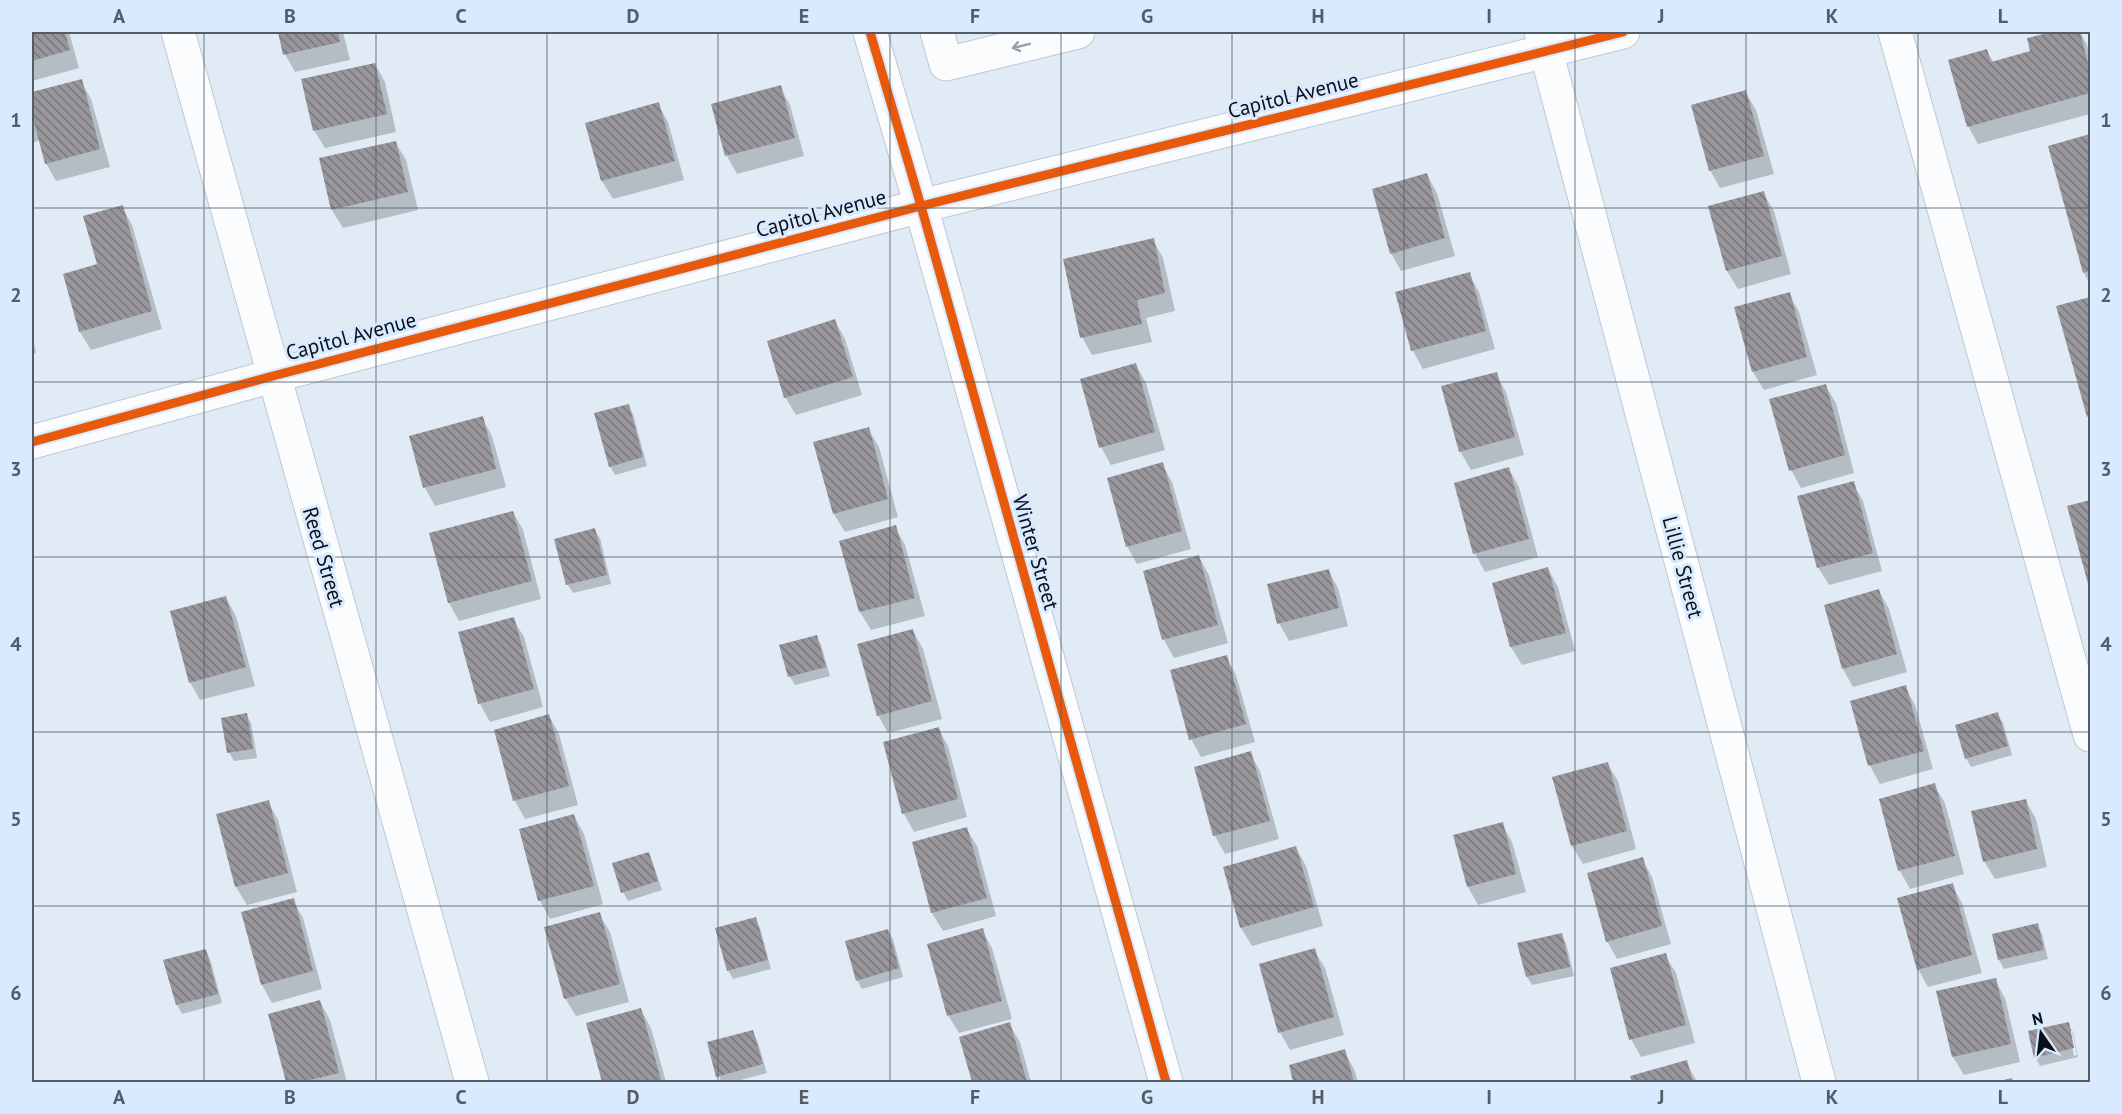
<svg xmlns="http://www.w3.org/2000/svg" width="2122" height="1114" font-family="'PT Sans',sans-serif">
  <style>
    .shadow { fill: #0003; fill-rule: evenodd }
    .building { fill: url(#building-back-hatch) }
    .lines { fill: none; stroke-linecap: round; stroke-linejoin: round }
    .minor-casing { stroke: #bec8d3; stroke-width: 35 }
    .minor { stroke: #fafcfe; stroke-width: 33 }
    .cycleway-casing { stroke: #d9eafe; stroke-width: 13 }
    .cycleway { stroke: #e8590c; stroke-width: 9 }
    .oneway { stroke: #999ea3 }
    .grid { fill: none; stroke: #535d68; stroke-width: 1.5; stroke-opacity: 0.55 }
    .labels { text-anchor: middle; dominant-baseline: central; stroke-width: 6; stroke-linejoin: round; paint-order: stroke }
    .street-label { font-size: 21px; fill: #07101b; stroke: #d9eafe }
    .neatline { fill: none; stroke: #535d68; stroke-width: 2 }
    .grid-label { font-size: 20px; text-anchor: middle; font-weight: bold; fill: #535d68 }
  </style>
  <defs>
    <pattern id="building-back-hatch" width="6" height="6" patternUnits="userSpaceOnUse" patternTransform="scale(1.5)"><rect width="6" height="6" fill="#98959b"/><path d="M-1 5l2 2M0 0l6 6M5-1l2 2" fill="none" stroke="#7a787e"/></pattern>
  </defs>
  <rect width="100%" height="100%" fill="#e1ebf6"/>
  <!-- shadow -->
  <g class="shadow">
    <polygon points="32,32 69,32 79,68 32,81"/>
    <polygon points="280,32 343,32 350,60 295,72 285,54"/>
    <polygon points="2059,32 2080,32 2087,45 2090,56 2090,114 1978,144 1968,126 1987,51 1994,63 2032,52 2029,39"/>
    <polygon points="375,64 385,82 396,132 325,148 314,130"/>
    <polygon points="81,81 91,99 110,167 56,181 46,163 40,140 32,143 32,94"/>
    <polygon points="780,87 790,105 804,156 737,174 727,156 713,105"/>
    <polygon points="1745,92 1756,110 1774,174 1720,188 1710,170"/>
    <polygon points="658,104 668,122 684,180 613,199 602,181 586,124"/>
    <polygon points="2090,136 2090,284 2084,273 2050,147"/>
    <polygon points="395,142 406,160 418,210 343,228 332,210"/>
    <polygon points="1427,175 1437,193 1455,256 1401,271 1391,253"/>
    <polygon points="1763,193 1774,211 1791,274 1738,289 1727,271 1710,207"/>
    <polygon points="122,207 132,225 162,329 91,350 80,332 65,275 99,265"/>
    <polygon points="1153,240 1163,258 1175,311 1146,318 1152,342 1092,355 1082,337"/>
    <polygon points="1469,274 1479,292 1495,349 1423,369 1413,351 1397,293"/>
    <polygon points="1789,294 1799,312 1817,375 1764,390 1753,372"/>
    <polygon points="2090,298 2090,420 2058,307"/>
    <polygon points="835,321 845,339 862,395 796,415 785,397"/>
    <polygon points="32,335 36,353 32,354"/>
    <polygon points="1136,365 1146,383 1165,450 1111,465 1101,447"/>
    <polygon points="1496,374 1506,392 1524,455 1471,470 1460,451"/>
    <polygon points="1825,385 1836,403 1854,473 1801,488 1791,470"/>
    <polygon points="628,406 633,414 647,466 615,475 610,466"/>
    <polygon points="482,418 492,436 506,487 435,506 425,488 411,437"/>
    <polygon points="868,429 879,447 898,517 845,532 834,514"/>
    <polygon points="1162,464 1172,482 1191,549 1137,564 1127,546"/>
    <polygon points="1509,469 1519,487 1538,557 1485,572 1475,553"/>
    <polygon points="1853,483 1863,501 1882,571 1829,585 1818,567"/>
    <polygon points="2090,502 2090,588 2069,507"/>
    <polygon points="513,512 523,530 541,599 459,621 449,603"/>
    <polygon points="895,527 905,545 925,616 871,630 860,612 841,542"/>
    <polygon points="594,530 600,538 611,584 573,593 568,585 556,540"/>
    <polygon points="1199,557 1209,575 1228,643 1174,658 1164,640"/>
    <polygon points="1548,569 1558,587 1575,651 1522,665 1511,647 1494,584"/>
    <polygon points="1328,570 1338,588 1348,626 1289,641 1279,623"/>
    <polygon points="1879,591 1889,609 1907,672 1853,687 1843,669 1826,606"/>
    <polygon points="226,598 236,616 255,686 200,700 190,682"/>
    <polygon points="513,619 524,637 543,707 490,722 480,704 460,633"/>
    <polygon points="913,631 923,649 942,719 888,733 878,715"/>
    <polygon points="816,636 821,645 830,676 795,685 790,677"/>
    <polygon points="1226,657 1236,675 1255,742 1201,757 1191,739"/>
    <polygon points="1905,687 1915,705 1933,769 1880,784 1870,766"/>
    <polygon points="246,714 251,723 257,758 234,761 229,752"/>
    <polygon points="1997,714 2003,723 2012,755 1971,767 1966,758"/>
    <polygon points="549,716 559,734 578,805 525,819 515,801"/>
    <polygon points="938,728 948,746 967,817 914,832 904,814 884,743"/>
    <polygon points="1250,753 1260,771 1279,839 1225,854 1215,836 1196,768"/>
    <polygon points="1607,763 1618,781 1636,849 1583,864 1572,846 1554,778"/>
    <polygon points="1934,785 1945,803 1964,874 1910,889 1900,871 1880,800"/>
    <polygon points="2026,801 2036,819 2047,867 1995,879 1984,861"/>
    <polygon points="268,802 278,820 297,892 247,905 236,887 217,816"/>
    <polygon points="574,816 584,834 603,904 550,919 540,901 520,830"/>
    <polygon points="1502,824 1512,842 1526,892 1478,905 1468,887"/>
    <polygon points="966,828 977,846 996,916 943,931 932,913 913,843"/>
    <polygon points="1296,848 1306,866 1323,926 1252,946 1241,928"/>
    <polygon points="648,854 653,863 662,890 628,901 623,892"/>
    <polygon points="1642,859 1652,877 1671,944 1617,959 1607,941"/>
    <polygon points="1952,885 1962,903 1982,973 1928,987 1918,969"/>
    <polygon points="293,900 303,918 322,989 272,1003 262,985"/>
    <polygon points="599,914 610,932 629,1002 576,1016 565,998"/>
    <polygon points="755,919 760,928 771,969 733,979 728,970"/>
    <polygon points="2037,925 2042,934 2048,959 2004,969 1999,960 1993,935"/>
    <polygon points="982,930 992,948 1012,1019 959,1033 948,1015"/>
    <polygon points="888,931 893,939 903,977 862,989 857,980"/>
    <polygon points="1561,934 1566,943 1574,976 1532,985 1527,977"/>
    <polygon points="205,950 210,959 222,1003 182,1014 177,1005 165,961"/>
    <polygon points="1314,950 1325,968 1344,1035 1290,1050 1280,1032"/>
    <polygon points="1665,955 1676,973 1695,1043 1641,1057 1631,1039"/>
    <polygon points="1995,980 2005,998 2020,1062 1964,1075 1953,1057 1938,992"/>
    <polygon points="320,1002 330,1020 347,1082 287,1082 270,1015"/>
    <polygon points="641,1010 651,1028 666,1082 603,1082 588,1025"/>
    <polygon points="1009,1024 1020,1042 1031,1082 974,1082 961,1038"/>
    <path d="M 2068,1024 L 2073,1032 L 2078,1057 L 2040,1066 L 2035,1057 ZM 2069,1031 L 2072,1031 L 2077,1055 L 2074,1056 Z"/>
    <polygon points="752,1031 757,1040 767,1073 733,1082 721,1082 709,1043"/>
    <polygon points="1344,1051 1354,1069 1358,1082 1295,1082 1290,1066"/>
    <polygon points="1686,1062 1697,1082 1633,1082 1632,1077"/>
  </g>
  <!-- building -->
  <g class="building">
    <polygon points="32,32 65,32 70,50 32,61"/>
    <polygon points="278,32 338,32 340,42 283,55"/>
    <polygon points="2053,32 2080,32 2090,71 2090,93 1967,127 1948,60 1987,49 1991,62 2030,51 2027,38"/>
    <polygon points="375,63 387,114 313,131 301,79"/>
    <polygon points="82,79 100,149 45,164 34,122 32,122 32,92"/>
    <polygon points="781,85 795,138 725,156 711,104"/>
    <polygon points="1746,90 1764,156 1709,171 1691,105"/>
    <polygon points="659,102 675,161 601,181 585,123"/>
    <polygon points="2090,134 2090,271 2083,273 2048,146"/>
    <polygon points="396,141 408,192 331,210 319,158"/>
    <polygon points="1427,173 1445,238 1390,254 1372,189"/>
    <polygon points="1764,191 1782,256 1726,271 1708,206"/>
    <polygon points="123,205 152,311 79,332 63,274 97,264 83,216"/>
    <polygon points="1154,238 1165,293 1137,300 1142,324 1080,338 1063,259"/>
    <polygon points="1470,272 1486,331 1411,351 1395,292"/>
    <polygon points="1790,292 1807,357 1752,372 1734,307"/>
    <polygon points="2090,297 2090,415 2087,417 2056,306"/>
    <polygon points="835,319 853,377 784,398 767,341"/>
    <polygon points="1136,363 1155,432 1099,448 1080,379"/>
    <polygon points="1497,372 1515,437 1459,452 1441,386"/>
    <polygon points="1826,384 1845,455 1789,471 1769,399"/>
    <polygon points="629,404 643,457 609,467 594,413"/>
    <polygon points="483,416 496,469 423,488 409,436"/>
    <polygon points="869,427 888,499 833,514 813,442"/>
    <polygon points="1163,462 1182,531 1126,547 1107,478"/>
    <polygon points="1509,467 1529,539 1473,554 1454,483"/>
    <polygon points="1854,481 1873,553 1817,568 1797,496"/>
    <polygon points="2090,500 2090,591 2067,506"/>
    <polygon points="513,511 532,581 448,603 429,533"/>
    <polygon points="896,525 915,598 859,612 839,541"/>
    <polygon points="595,528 607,575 566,585 554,539"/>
    <polygon points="1199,555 1218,625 1162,640 1143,571"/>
    <polygon points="1548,567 1566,633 1510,647 1492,583"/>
    <polygon points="1329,569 1339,608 1277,624 1267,584"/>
    <polygon points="1879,589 1897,654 1842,669 1824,605"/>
    <polygon points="226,596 246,667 189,683 170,611"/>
    <polygon points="514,617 534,689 478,704 458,632"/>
    <polygon points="913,629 932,701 877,716 857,644"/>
    <polygon points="817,635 826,667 788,677 779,645"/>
    <polygon points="1227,655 1246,724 1189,740 1170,670"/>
    <polygon points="1906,685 1924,751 1868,766 1850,701"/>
    <polygon points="1998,712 2008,746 1965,759 1955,725"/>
    <polygon points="247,713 253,749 227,753 221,718"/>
    <polygon points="549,714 569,786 513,801 494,730"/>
    <polygon points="939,727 958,799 902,814 883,742"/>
    <polygon points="1251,751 1270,821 1213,836 1194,767"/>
    <polygon points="1608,762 1627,831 1571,846 1552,777"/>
    <polygon points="1935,783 1955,856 1898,871 1879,799"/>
    <polygon points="2026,799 2037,849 1983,862 1971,811"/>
    <polygon points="269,800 288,873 235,887 216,814"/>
    <polygon points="574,814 594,886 538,901 519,829"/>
    <polygon points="1503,822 1516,874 1467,887 1453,835"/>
    <polygon points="967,827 987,898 931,913 912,842"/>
    <polygon points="1296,846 1314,907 1240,928 1223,867"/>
    <polygon points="649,852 658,881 621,893 612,863"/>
    <polygon points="1643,857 1662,926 1606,942 1587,873"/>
    <polygon points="1953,883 1972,955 1917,970 1897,898"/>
    <polygon points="294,898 313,971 261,985 241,912"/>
    <polygon points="600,912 620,984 564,999 544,927"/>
    <polygon points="756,917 768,960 727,971 715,928"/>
    <polygon points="2038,923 2044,950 1998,960 1992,934"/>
    <polygon points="983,928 1002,1001 947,1016 927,944"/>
    <polygon points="888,929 899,968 856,981 845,941"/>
    <polygon points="1562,933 1570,967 1526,977 1517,943"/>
    <polygon points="1315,948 1334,1017 1278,1033 1259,964"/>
    <polygon points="206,949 218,994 176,1005 163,960"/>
    <polygon points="1666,953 1686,1025 1629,1040 1610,968"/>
    <polygon points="1996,978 2011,1044 1952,1057 1936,991"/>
    <polygon points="320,1000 339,1073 302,1082 286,1082 268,1014"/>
    <polygon points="641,1008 661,1080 652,1082 602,1082 586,1023"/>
    <polygon points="1010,1022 1027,1082 972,1082 959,1037"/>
    <polygon points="2069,1022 2074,1048 2034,1058 2028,1031"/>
    <polygon points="753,1030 763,1064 716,1077 707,1042"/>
    <polygon points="1345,1049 1354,1082 1293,1082 1289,1065"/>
    <polygon points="1687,1060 1693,1082 1632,1082 1630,1076"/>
    <polygon points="2012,1078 2013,1082 1996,1082"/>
  </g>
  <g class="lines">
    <!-- minor casing -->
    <g class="minor-casing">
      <g id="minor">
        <polyline points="178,32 472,1082"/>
        <polyline points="870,32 921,206 1166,1082"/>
        <polyline points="937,32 946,64 1078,32"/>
        <polyline points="1541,32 1819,1082"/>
        <polyline points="1895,32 2090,735"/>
        <polyline points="32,442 273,376 921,206 1623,32"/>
      </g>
    </g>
    <!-- minor -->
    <use href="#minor" class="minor"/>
    <!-- cycleway casing -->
    <g class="cycleway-casing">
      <g id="cycleway">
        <polyline points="870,32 921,206 1166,1082"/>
        <polyline points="32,442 273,376 921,206 1623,32"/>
      </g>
    </g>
    <!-- cycleway -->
    <use href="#cycleway" class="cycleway"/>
  </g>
  <!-- one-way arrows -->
  <defs><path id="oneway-shaft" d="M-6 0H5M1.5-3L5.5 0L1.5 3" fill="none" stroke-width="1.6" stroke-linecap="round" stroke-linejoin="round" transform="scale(1.5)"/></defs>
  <use class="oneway" href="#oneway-shaft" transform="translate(1021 46) rotate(166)"/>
  <!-- grid -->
  <path class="grid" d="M 204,32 L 204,1082M 376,32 L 376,1082M 547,32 L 547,1082M 718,32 L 718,1082M 890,32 L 890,1082M 1061,32 L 1061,1082M 1232,32 L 1232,1082M 1404,32 L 1404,1082M 1575,32 L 1575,1082M 1746,32 L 1746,1082M 1918,32 L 1918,1082M 32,208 L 2090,208M 32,382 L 2090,382M 32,557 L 2090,557M 32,732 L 2090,732M 32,906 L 2090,906"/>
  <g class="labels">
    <!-- street labels -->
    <g class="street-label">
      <text transform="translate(1293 95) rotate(-14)">Capitol Avenue</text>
      <text transform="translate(821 213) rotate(-15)">Capitol Avenue</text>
      <text transform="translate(351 336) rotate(-15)">Capitol Avenue</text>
      <text transform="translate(1036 552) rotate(74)">Winter Street</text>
      <text transform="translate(324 557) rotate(74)">Reed Street</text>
      <text transform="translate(1683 567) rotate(75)">Lillie Street</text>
    </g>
  </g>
  <!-- border -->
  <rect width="2122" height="1114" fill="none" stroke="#d9eafe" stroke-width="66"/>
  <!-- north arrow -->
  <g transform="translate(2041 1033) rotate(346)" stroke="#d9eafe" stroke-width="4.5" paint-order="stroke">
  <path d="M0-4.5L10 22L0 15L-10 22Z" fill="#07101b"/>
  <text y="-9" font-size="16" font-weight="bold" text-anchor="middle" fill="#07101b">N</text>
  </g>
  <rect x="33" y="33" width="2056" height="1048" class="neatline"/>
  <g class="grid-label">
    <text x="119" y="23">A</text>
    <text x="290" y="23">B</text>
    <text x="461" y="23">C</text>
    <text x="633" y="23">D</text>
    <text x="804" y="23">E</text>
    <text x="975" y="23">F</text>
    <text x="1147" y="23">G</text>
    <text x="1318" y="23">H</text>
    <text x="1489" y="23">I</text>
    <text x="1661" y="23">J</text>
    <text x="1832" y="23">K</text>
    <text x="2003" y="23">L</text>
    <text x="16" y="127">1</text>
    <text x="2106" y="127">1</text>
    <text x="16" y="302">2</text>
    <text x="2106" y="302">2</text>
    <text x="16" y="476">3</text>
    <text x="2106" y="476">3</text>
    <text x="16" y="651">4</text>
    <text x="2106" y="651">4</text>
    <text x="16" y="826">5</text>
    <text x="2106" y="826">5</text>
    <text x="16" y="1000">6</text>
    <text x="2106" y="1000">6</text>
    <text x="119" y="1104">A</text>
    <text x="290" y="1104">B</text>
    <text x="461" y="1104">C</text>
    <text x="633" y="1104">D</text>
    <text x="804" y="1104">E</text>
    <text x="975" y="1104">F</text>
    <text x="1147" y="1104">G</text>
    <text x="1318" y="1104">H</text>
    <text x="1489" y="1104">I</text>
    <text x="1661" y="1104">J</text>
    <text x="1832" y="1104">K</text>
    <text x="2003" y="1104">L</text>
  </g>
</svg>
